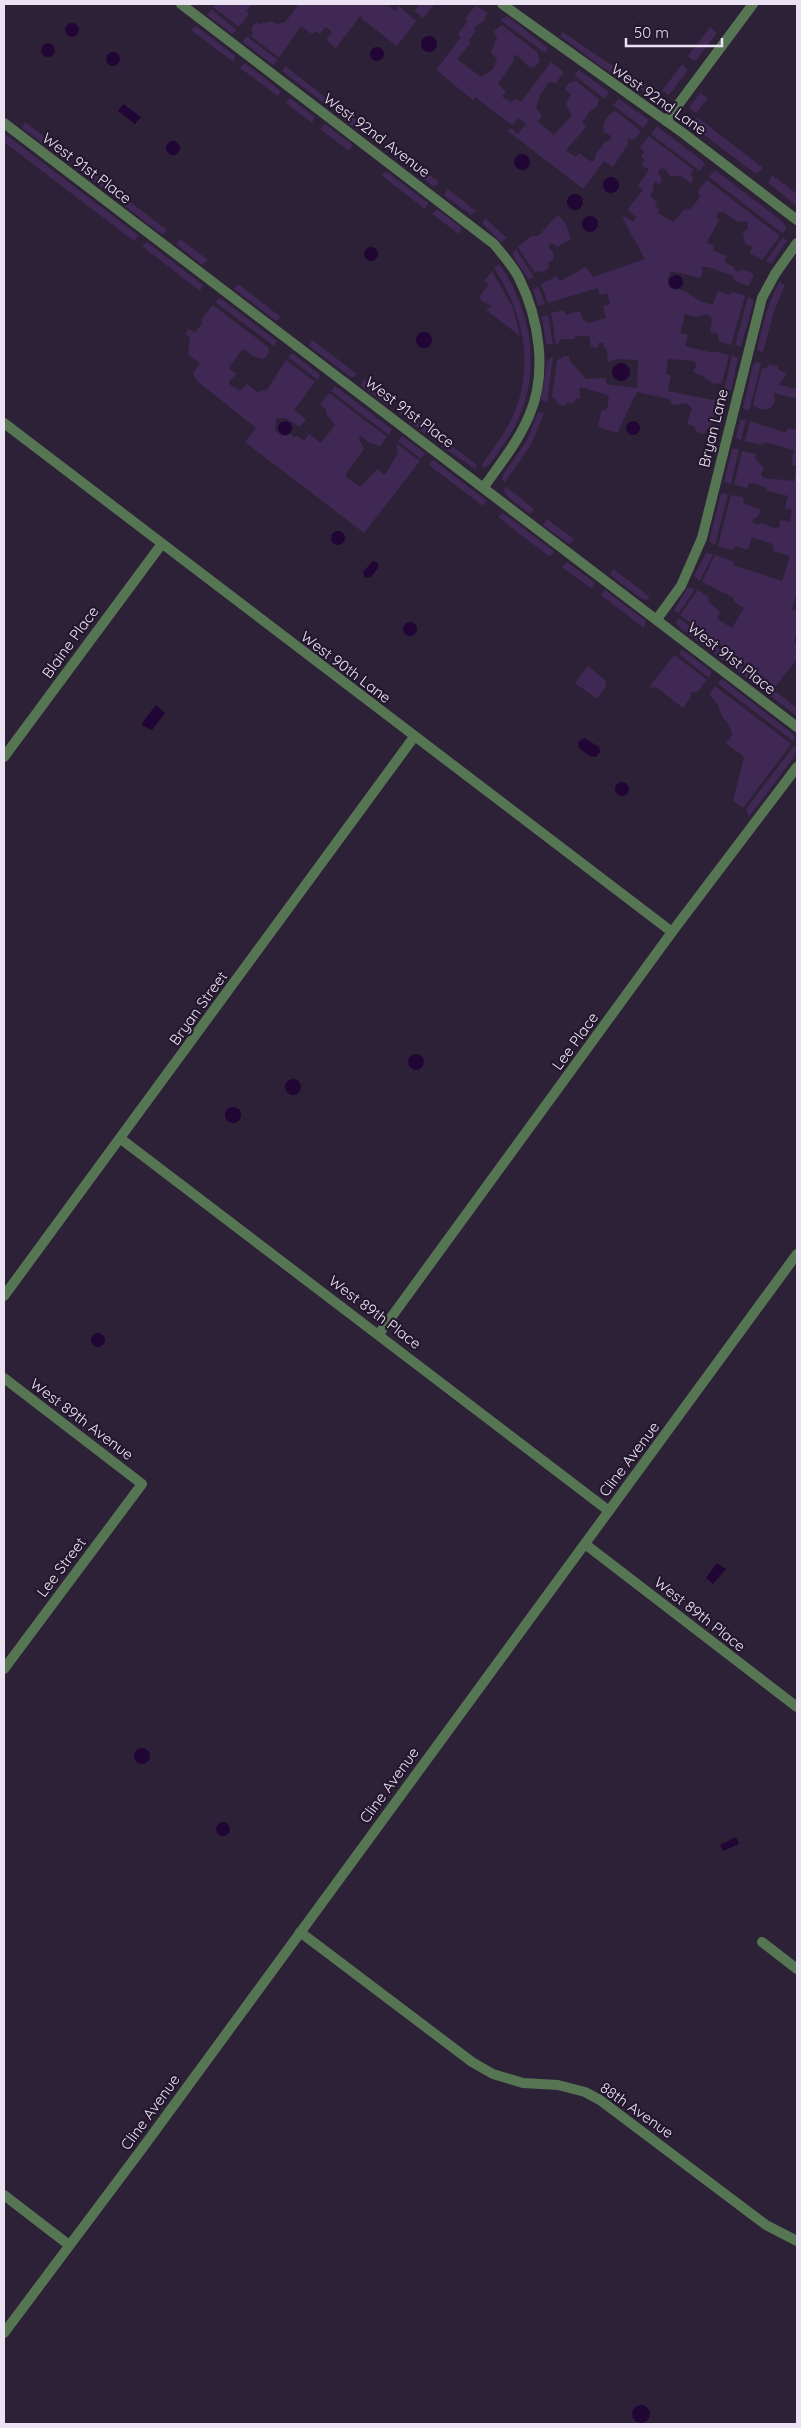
<svg xmlns="http://www.w3.org/2000/svg" width="801" height="2428" font-family="Quicksand,sans-serif">
  <style>
    .green { fill: #3f2853 }
    .water { fill: #210635 }
    .lines { fill: none; stroke-linecap: round; stroke-linejoin: round }
    .minor { stroke: #567552; stroke-width: 10 }
    .tertiary { stroke: #567552; stroke-width: 10 }
    .labels { text-anchor: middle; dominant-baseline: central; stroke-width: 4.5; stroke-linejoin: round; paint-order: stroke }
    .street-label { font-size: 15px; fill: #ebe3f3; stroke: #23172e }
  </style>
  <rect width="100%" height="100%" fill="#2d2138"/>
  <!-- green -->
  <g class="green">
    <polygon points="216,4 252,4 246,11 249,14 239,27 213,7"/>
    <polygon points="296,4 386,4 396,11 398,5 416,21 397,46 362,19 361,15 336,48 326,40 332,32 326,27 319,34 315,31 312,34 301,26 279,58 251,36 253,33 251,29 256,22 259,24 271,21 277,24 285,22 297,7"/>
    <polygon points="420,4 434,5 423,18 414,11"/>
    <path d="M 476,5 L 487,13 L 484,21 L 474,28 L 476,31 L 468,41 L 471,43 L 457,59 L 481,77 L 493,69 L 497,60 L 491,52 L 497,38 L 493,32 L 502,25 L 537,52 L 540,61 L 536,66 L 530,68 L 518,56 L 513,55 L 514,60 L 498,84 L 506,91 L 502,96 L 511,103 L 515,98 L 521,102 L 551,62 L 564,72 L 556,83 L 549,82 L 540,95 L 536,107 L 542,116 L 538,122 L 554,135 L 572,115 L 566,104 L 571,95 L 565,89 L 569,83 L 576,81 L 599,99 L 597,107 L 589,112 L 582,123 L 586,127 L 566,150 L 575,157 L 579,153 L 590,161 L 594,161 L 596,154 L 605,142 L 611,140 L 611,136 L 604,132 C 602,124 607,113 616,111 L 641,131 L 634,140 L 627,139 L 628,144 L 613,167 L 604,161 L 583,189 L 508,131 L 511,128 L 518,134 L 526,124 L 518,118 L 512,125 L 475,97 L 473,100 L 436,70 L 461,37 L 458,34 L 468,21 L 465,19 Z"/>
    <polygon points="211,9 237,30 232,34 207,15"/>
    <polygon points="507,16 548,48 545,53 500,20"/>
    <polygon points="196,26 235,56 233,62 191,30"/>
    <polygon points="710,27 717,33 696,60 693,60 688,56"/>
    <polygon points="563,32 605,61 658,91 654,97 600,66 560,36"/>
    <polygon points="246,36 278,60 273,65 243,42"/>
    <polygon points="245,63 281,91 278,96 240,68"/>
    <polygon points="682,64 688,70 669,95 662,91"/>
    <polygon points="285,66 329,100 324,103 282,71"/>
    <polygon points="579,70 609,92 605,99 574,75"/>
    <polygon points="700,93 708,98 696,113 689,108"/>
    <polygon points="290,98 315,117 312,123 286,103"/>
    <polygon points="619,99 649,120 643,128 613,105"/>
    <polygon points="338,106 369,129 364,134 335,113"/>
    <polygon points="697,117 763,168 756,174 695,128 692,124"/>
    <polygon points="25,122 54,144 49,148 22,128"/>
    <polygon points="325,124 353,145 349,151 320,129"/>
    <polygon points="657,126 705,163 700,171 651,134"/>
    <polygon points="5,134 138,235 134,241 4,142"/>
    <path d="M 649,136 L 694,170 L 690,175 L 694,178 L 690,183 L 681,176 L 670,176 L 665,169 L 661,168 L 658,172 L 662,180 L 659,184 L 655,182 L 652,186 L 654,190 L 650,196 L 658,203 L 655,206 L 659,210 L 658,213 L 673,222 L 685,209 L 690,210 L 700,197 L 698,191 L 707,180 L 780,236 L 762,260 L 750,253 L 752,247 L 745,243 L 743,232 L 748,229 L 748,223 L 744,221 L 738,222 L 723,212 L 718,212 L 716,217 L 719,220 L 707,242 L 714,246 L 713,250 L 727,256 L 724,262 L 734,267 L 735,270 L 738,272 L 742,269 L 754,274 L 749,286 L 735,281 L 733,276 L 708,267 L 701,267 L 703,270 L 700,278 L 671,271 C 668,277 666,282 670,288 C 674,290 677,289 681,290 C 692,293 700,305 713,304 L 718,291 L 729,295 L 733,292 L 745,296 L 731,345 L 719,341 L 718,334 L 710,332 L 712,319 C 709,313 703,314 697,317 L 685,314 L 680,333 L 688,335 L 685,346 L 713,353 L 714,351 L 729,355 L 722,383 L 713,384 C 707,376 700,377 693,371 L 697,365 L 694,361 L 668,359 L 666,374 L 671,375 L 668,391 L 718,401 L 710,429 L 707,429 L 704,434 L 696,432 L 695,427 L 687,424 L 692,408 L 686,403 L 672,405 L 669,399 L 637,392 L 617,433 L 598,427 L 601,411 L 607,409 L 609,399 L 607,395 L 581,387 L 579,390 L 581,398 L 577,398 L 573,403 L 566,403 L 565,406 L 560,405 L 552,396 L 557,361 L 564,356 L 570,356 L 569,360 L 586,379 L 606,378 L 606,384 L 637,388 L 638,360 L 618,359 L 608,362 L 607,350 L 604,347 L 604,343 L 598,343 L 598,348 L 591,347 L 589,336 L 575,336 L 574,339 L 562,339 L 556,345 L 551,313 L 564,310 L 566,315 L 580,311 L 583,320 L 589,323 L 606,318 L 603,306 L 610,304 L 607,293 L 600,295 L 598,288 L 548,303 L 541,284 L 557,276 L 560,281 L 586,267 L 593,277 L 645,259 L 622,217 L 626,217 L 633,222 L 636,217 L 627,210 L 643,190 L 638,186 L 649,169 L 641,165 L 645,160 L 641,157 L 644,152 L 640,147 Z"/>
    <polygon points="399,152 439,182 434,187 396,158"/>
    <polygon points="89,169 118,192 113,196 85,175"/>
    <polygon points="715,170 783,222 787,229 782,233 709,177"/>
    <polygon points="386,171 428,203 425,209 381,175"/>
    <polygon points="772,175 797,194 797,206 768,183"/>
    <polygon points="448,189 476,211 471,215 444,195"/>
    <polygon points="125,198 167,230 163,235 122,204"/>
    <polygon points="437,209 462,228 459,234 432,214"/>
    <polygon points="558,215 566,224 571,239 557,247 551,243 549,244 549,249 553,251 553,260 548,263 549,268 540,273 538,270 535,273 518,247 531,236 538,236"/>
    <polygon points="485,218 507,238 501,242 482,223"/>
    <polygon points="783,237 787,241 771,264 766,261"/>
    <polygon points="180,239 208,260 202,265 176,244"/>
    <polygon points="147,242 203,285 200,291 142,246"/>
    <polygon points="516,249 534,277 528,279 512,254"/>
    <path d="M 499,264 C 530,307 541,365 520,415 C 513,433 501,448 490,464 L 484,468 L 482,465 C 492,450 503,436 511,420 C 536,369 524,313 494,268 Z"/>
    <polygon points="492,271 513,308 520,336 486,310 492,306 483,302 479,297 489,284 484,281"/>
    <path d="M 779,282 L 785,285 L 774,311 L 763,352 L 757,350 C 762,326 768,303 779,282 Z"/>
    <polygon points="238,284 281,317 276,321 234,289"/>
    <polygon points="538,286 545,304 538,306 533,290"/>
    <polygon points="748,297 754,301 741,346 735,345"/>
    <polygon points="220,298 277,341 274,346 215,302"/>
    <path d="M 213,305 L 268,347 L 269,353 L 264,359 L 254,357 L 244,349 L 241,351 L 229,368 L 237,374 L 229,381 L 229,384 L 240,391 L 247,384 L 257,392 L 267,390 L 286,360 L 315,382 L 294,410 L 306,419 L 300,427 L 286,418 L 276,419 L 275,429 C 278,435 284,438 290,434 L 295,438 L 297,435 L 304,441 L 309,434 L 321,443 L 335,425 L 326,414 L 326,409 L 320,405 L 329,393 L 387,437 L 380,446 L 368,442 L 360,435 L 359,440 L 364,447 L 363,451 L 346,473 L 346,477 L 360,487 L 377,469 L 385,475 L 398,453 L 396,443 L 420,461 L 364,533 L 245,442 L 256,428 L 197,381 L 193,373 L 200,363 L 188,355 L 190,337 L 185,334 L 189,329 L 195,333 L 203,322 L 201,320 Z"/>
    <polygon points="548,315 553,345 546,344 542,317"/>
    <polygon points="312,340 357,374 352,378 309,346"/>
    <polygon points="292,353 320,375 318,380 288,357"/>
    <polygon points="732,355 738,358 731,391 724,390"/>
    <polygon points="553,356 547,403 541,400 547,361"/>
    <polygon points="756,362 761,363 749,411 743,408 753,365"/>
    <polygon points="769,364 777,366 780,371 787,373 779,385 797,389 797,399 775,393 774,395 775,402 770,408 762,410 753,405 762,368 766,369"/>
    <polygon points="364,379 392,401 387,405 361,385"/>
    <polygon points="335,386 392,429 389,435 331,391"/>
    <polygon points="401,408 430,430 425,434 399,413"/>
    <polygon points="538,412 544,413 531,445 505,482 502,480 503,475 527,440"/>
    <polygon points="740,420 746,420 741,440 736,438"/>
    <polygon points="750,421 786,433 788,428 797,430 797,590 792,609 797,611 797,628 794,642 797,644 797,659 775,687 680,615 698,590 709,597 708,601 720,612 717,619 732,628 744,608 734,602 734,598 702,582 715,555 734,562 733,565 782,581 790,556 773,551 774,547 772,544 752,537 748,550 736,546 732,550 718,546 731,495 743,497 744,504 760,509 759,515 752,521 757,525 761,523 777,529 780,526 780,520 790,522 792,510 785,508 788,496 767,491 767,488 754,483 748,484 748,488 734,485 742,451 756,454 755,458 764,468 761,474 763,478 794,481 797,466 791,465 794,450 764,442 763,445 745,441"/>
    <polygon points="402,436 425,453 421,459 398,441"/>
    <polygon points="444,440 477,465 475,469 441,446"/>
    <polygon points="732,449 739,449 731,484 724,482"/>
    <polygon points="433,460 487,501 483,506 429,465"/>
    <polygon points="506,487 534,509 530,514 508,497 504,490"/>
    <polygon points="721,493 728,494 715,545 709,541"/>
    <polygon points="503,513 554,551 550,557 498,517"/>
    <polygon points="547,519 574,539 569,544 543,525"/>
    <polygon points="706,553 713,554 700,581 694,576"/>
    <polygon points="567,562 595,583 592,589 562,567"/>
    <polygon points="613,569 650,597 647,600 642,599 610,575"/>
    <polygon points="688,587 695,589 678,614 674,610"/>
    <polygon points="605,590 646,621 644,628 601,595"/>
    <polygon points="679,618 797,708 797,716 679,627 676,622"/>
    <polygon points="682,649 712,672 709,678 679,654"/>
    <polygon points="674,655 707,680 697,692 690,693 691,697 683,708 656,687 649,688"/>
    <polygon points="588,666 605,680 606,687 597,699 575,683"/>
    <polygon points="722,679 792,733 795,737 793,741 717,683"/>
    <path d="M 715,686 L 791,744 L 743,808 L 733,801 L 744,757 L 726,743 L 732,735 C 730,723 724,721 721,714 C 718,704 716,701 709,694 Z"/>
    <polygon points="794,746 797,748 794,757 749,817 746,809"/>
  </g>
  <!-- water -->
  <g class="water">
    <circle cx="72" cy="30" r="7"/>
    <circle cx="429" cy="44" r="8"/>
    <circle cx="48" cy="50" r="7"/>
    <circle cx="377" cy="54" r="7"/>
    <circle cx="113" cy="59" r="7"/>
    <polygon points="123,104 141,117 135,124 118,111"/>
    <circle cx="173" cy="148" r="7"/>
    <circle cx="522" cy="162" r="8"/>
    <circle cx="611" cy="185" r="8"/>
    <circle cx="575" cy="202" r="8"/>
    <circle cx="590" cy="224" r="8"/>
    <circle cx="371" cy="254" r="7"/>
    <circle cx="676" cy="282" r="7"/>
    <circle cx="424" cy="340" r="8"/>
    <circle cx="621" cy="372" r="9"/>
    <circle cx="285" cy="428" r="7"/>
    <circle cx="633" cy="428" r="7"/>
    <circle cx="338" cy="538" r="7"/>
    <polygon points="373,561 378,563 378,568 371,577 365,578 363,572"/>
    <circle cx="410" cy="629" r="7"/>
    <polygon points="156,705 165,713 152,730 143,726 142,723"/>
    <polygon points="584,738 599,747 600,752 596,757 590,756 579,748 578,742"/>
    <circle cx="622" cy="789" r="7"/>
    <circle cx="416" cy="1062" r="8"/>
    <circle cx="293" cy="1087" r="8"/>
    <circle cx="233" cy="1115" r="8"/>
    <circle cx="98" cy="1340" r="7"/>
    <polygon points="717,1563 726,1569 713,1584 706,1578"/>
    <circle cx="142" cy="1756" r="8"/>
    <circle cx="223" cy="1829" r="7"/>
    <polygon points="736,1837 739,1844 723,1851 720,1845"/>
    <circle cx="641" cy="2414" r="9"/>
  </g>
  <g class="lines">
    <!-- minor -->
    <g class="minor">
      <path d="M 181,4 L 494,244 C 502,254 513,266 519,278 C 539,319 548,373 529,416 C 518,442 500,464 484,487"/>
      <polyline points="502,4 683,133 797,220"/>
      <polyline points="666,121 753,4"/>
      <polyline points="4,123 797,727"/>
      <polyline points="4,423 672,932"/>
      <polyline points="657,619 681,586 702,538 762,298 775,274 797,243"/>
      <polyline points="4,757 161,545"/>
      <polyline points="121,1139 609,1511"/>
      <polyline points="4,1296 414,737"/>
      <polyline points="379,1334 672,932 797,767"/>
      <polyline points="4,1378 142,1484 4,1669"/>
      <polyline points="585,1544 797,1707"/>
      <polyline points="300,1932 472,2062 493,2074 523,2083 558,2085 585,2092 600,2100 766,2225 797,2241"/>
      <polyline points="762,1942 797,1969"/>
      <polyline points="4,2195 69,2245"/>
    </g>
    <!-- tertiary -->
    <polyline class="tertiary" points="4,2333 144,2146 797,1254"/>
  </g>
  <g class="labels">
    <!-- street labels -->
    <g class="street-label">
      <text transform="translate(659 99) rotate(35)">West 92nd Lane</text>
      <text transform="translate(377 135) rotate(37)">West 92nd Avenue</text>
      <text transform="translate(87 168) rotate(37)">West 91st Place</text>
      <text transform="translate(410 412) rotate(37)">West 91st Place</text>
      <text transform="translate(713 428) rotate(-76)">Bryan Lane</text>
      <text transform="translate(70 642) rotate(-54)">Blaine Place</text>
      <text transform="translate(732 658) rotate(38)">West 91st Place</text>
      <text transform="translate(346 667) rotate(37)">West 90th Lane</text>
      <text transform="translate(198 1008) rotate(-54)">Bryan Street</text>
      <text transform="translate(575 1041) rotate(-54)">Lee Place</text>
      <text transform="translate(375 1312) rotate(37)">West 89th Place</text>
      <text transform="translate(82 1419) rotate(37)">West 89th Avenue</text>
      <text transform="translate(629 1459) rotate(-53)">Cline Avenue</text>
      <text transform="translate(61 1567) rotate(-53)">Lee Street</text>
      <text transform="translate(700 1614) rotate(38)">West 89th Place</text>
      <text transform="translate(389 1785) rotate(-54)">Cline Avenue</text>
      <text transform="translate(637 2110) rotate(35)">88th Avenue</text>
      <text transform="translate(150 2112) rotate(-54)">Cline Avenue</text>
    </g>
  </g>
  <!-- border -->
  <rect width="801" height="2428" fill="none" stroke="#ebe3f3" stroke-width="10"/>
  <!-- scale -->
  <path d="M626 38v8h96v-8" fill="none" stroke="#ebe3f3" stroke-width="2.5"/>
  <text x="634" y="38" font-size="15" fill="#ebe3f3" stroke="#23172e" stroke-width="4" paint-order="stroke">50 m</text>
</svg>
